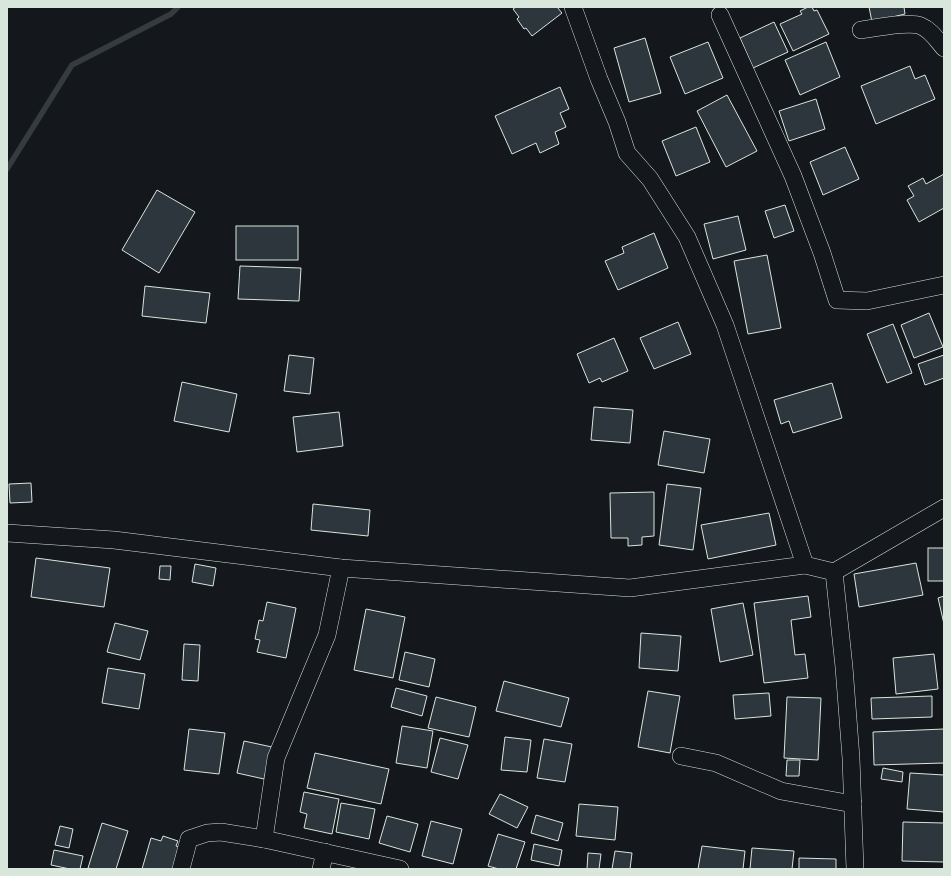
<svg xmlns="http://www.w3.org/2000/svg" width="951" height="876" font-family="Jost,sans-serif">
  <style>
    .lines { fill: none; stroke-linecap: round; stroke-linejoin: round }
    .stream { stroke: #363b3e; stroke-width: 5.5 }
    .building { fill: #2c363c; stroke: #d8e6dc }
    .street-casing { stroke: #d8e6dc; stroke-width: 18 }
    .street { stroke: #14181c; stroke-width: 17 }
  </style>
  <rect width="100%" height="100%" fill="#14181c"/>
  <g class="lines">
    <!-- stream -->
    <polyline class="stream" points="7,169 72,65 171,14 178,7"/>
  </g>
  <!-- building -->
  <g class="building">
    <polygon points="516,7 557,7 562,13 532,36 526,28 524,29 517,19 519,17 513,9"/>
    <polygon points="808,7 812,7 814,11 817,10 829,34 793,51 780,24 802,14 800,11"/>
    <polygon points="869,7 904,7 905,14 872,22"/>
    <polygon points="774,22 788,52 753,68 740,38"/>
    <polygon points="645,38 661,93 629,102 614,48"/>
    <polygon points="708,42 723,78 685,94 670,57"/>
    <polygon points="826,42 840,77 800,95 785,60"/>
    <polygon points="910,66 915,79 925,75 935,99 876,124 861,86"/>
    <polygon points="560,87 569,109 560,113 566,127 555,132 559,144 540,153 536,143 512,154 495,116"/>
    <polygon points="727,95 757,151 726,167 697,111"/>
    <polygon points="816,99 825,129 789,141 779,111"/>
    <polygon points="696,127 710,162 676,176 662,141"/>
    <polygon points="845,147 859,179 823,195 810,162"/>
    <polygon points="944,174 944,208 919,222 907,200 914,196 908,186 923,178 926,184"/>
    <polygon points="157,190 195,212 159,273 122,250"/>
    <polygon points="785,205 794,231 774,238 765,211"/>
    <polygon points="738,216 746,250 713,259 704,224"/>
    <rect x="236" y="226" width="62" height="34"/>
    <polygon points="654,233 668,268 618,290 605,261 624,253 622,247"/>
    <polygon points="767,255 781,328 748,334 734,261"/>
    <polygon points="240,266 301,268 299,301 238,299"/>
    <polygon points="145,286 210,293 206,323 142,316"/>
    <polygon points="929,313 943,347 914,358 901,325"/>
    <polygon points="678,322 691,354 654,369 640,338"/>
    <polygon points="893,324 912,373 887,383 867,334"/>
    <polygon points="614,338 628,371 602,382 600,378 589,383 577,354"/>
    <polygon points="289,355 314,358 310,394 284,391"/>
    <polygon points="944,355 944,378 925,385 918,364"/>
    <polygon points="182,382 237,394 229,432 174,421"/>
    <polygon points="832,383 842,418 793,433 789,421 781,424 774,400"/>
    <polygon points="594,407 633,410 630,443 591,440"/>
    <polygon points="339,412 343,446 297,452 293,417"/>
    <polygon points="664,431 710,439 704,473 658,465"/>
    <polygon points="31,483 32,502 10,503 9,484"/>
    <polygon points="667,484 701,488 693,550 659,545"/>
    <polygon points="654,492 654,536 642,537 642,545 628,546 628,538 611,538 610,493"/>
    <polygon points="313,504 370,510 368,536 311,530"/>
    <polygon points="769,513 776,545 708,559 701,525"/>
    <rect x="928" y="548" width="16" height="33"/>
    <polygon points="36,558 110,568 104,607 31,597"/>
    <polygon points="916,563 923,595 859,607 854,574"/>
    <polygon points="195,564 216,568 213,586 192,582"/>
    <polygon points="160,566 171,566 170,580 159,579"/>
    <polygon points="808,596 811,617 791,620 795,655 805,654 808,678 764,683 754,603"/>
    <polygon points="944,596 944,624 938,598"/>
    <polygon points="267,602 296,608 286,658 257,652 260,640 255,639 259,620 263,621"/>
    <polygon points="743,603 753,655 720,662 711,609"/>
    <polygon points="366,609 405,617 393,678 354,670"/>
    <polygon points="115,623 148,631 140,660 107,652"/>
    <polygon points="641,633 681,636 678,671 639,668"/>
    <polygon points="184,644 200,645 198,681 182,680"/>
    <polygon points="405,652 435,659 429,687 399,680"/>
    <polygon points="934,654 938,689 896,694 893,658"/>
    <polygon points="108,668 145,674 139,709 102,703"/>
    <polygon points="504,681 569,698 561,727 496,711"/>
    <polygon points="396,688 427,696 422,716 391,707"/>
    <polygon points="648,691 680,696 670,753 638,747"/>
    <polygon points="769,693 771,716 735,719 733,695"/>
    <polygon points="932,696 932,717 872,719 871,698"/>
    <polygon points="436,697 476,707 469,737 428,728"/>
    <polygon points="787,697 821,698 818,760 784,758"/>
    <polygon points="402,726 433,731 427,768 396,763"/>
    <polygon points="189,729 225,733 219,774 184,770"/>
    <polygon points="944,729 944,763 874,765 873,732"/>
    <polygon points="505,737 531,740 527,772 501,770"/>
    <polygon points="440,738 468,745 458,779 431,772"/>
    <polygon points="544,739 572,744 565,782 537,778"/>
    <polygon points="244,741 272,747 264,779 237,773"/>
    <polygon points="315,753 389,769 381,804 307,788"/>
    <polygon points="787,760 800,760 799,776 786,776"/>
    <polygon points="883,768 903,772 902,782 881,779"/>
    <polygon points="910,773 944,775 944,812 907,809"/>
    <polygon points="304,792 339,799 332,834 304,828 307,814 300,812"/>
    <polygon points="500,794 528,807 517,828 489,814"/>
    <polygon points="341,803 375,809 369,839 336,832"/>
    <polygon points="579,804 618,807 615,840 576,836"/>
    <polygon points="536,815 563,823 558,841 531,833"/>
    <polygon points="387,816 418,824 410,852 379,843"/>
    <polygon points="431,821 462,829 453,864 422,856"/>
    <polygon points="903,822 944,823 944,862 902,861"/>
    <polygon points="102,823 128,831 116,869 93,869 88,868"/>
    <polygon points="60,826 73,829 69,848 55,845"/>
    <polygon points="498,834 525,842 516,869 499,869 488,866"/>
    <polygon points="163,836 178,841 176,846 184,848 178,869 142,869 151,838 161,841"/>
    <polygon points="534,844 562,850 559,866 531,860"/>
    <polygon points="702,846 745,851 743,869 698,869"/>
    <polygon points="752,848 794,851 792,869 750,869"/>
    <polygon points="54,850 83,856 80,869 70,869 51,865"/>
    <polygon points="615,851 632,853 630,869 612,869"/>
    <polygon points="588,853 601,854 599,869 587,869"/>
    <polygon points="799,858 836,859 836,869 799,869"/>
  </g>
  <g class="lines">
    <!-- street casing -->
    <g class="street-casing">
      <g id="street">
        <polyline points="573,7 599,79 617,122 627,153 650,179 687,237 725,325 805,565"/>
        <polyline points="720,15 793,176 822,253 837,300 867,301 944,285"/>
        <path d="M 861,30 C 875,28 909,21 921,26 C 931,30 937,40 944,48"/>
        <polyline points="7,533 114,540 341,568 630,588 805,565 834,572 944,508"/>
        <polyline points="834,572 844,667 851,758 855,869"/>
        <polyline points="681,756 716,763 781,791 853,804"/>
        <polyline points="264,839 276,758 327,635 341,568"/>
        <polyline points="181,869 189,839 207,833 221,832 264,839 400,869"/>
        <polyline points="321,869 325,852"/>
      </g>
    </g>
    <!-- street -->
    <use href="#street" class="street"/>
  </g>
  <!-- border -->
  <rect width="951" height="876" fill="none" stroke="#d8e6dc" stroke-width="16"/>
</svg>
